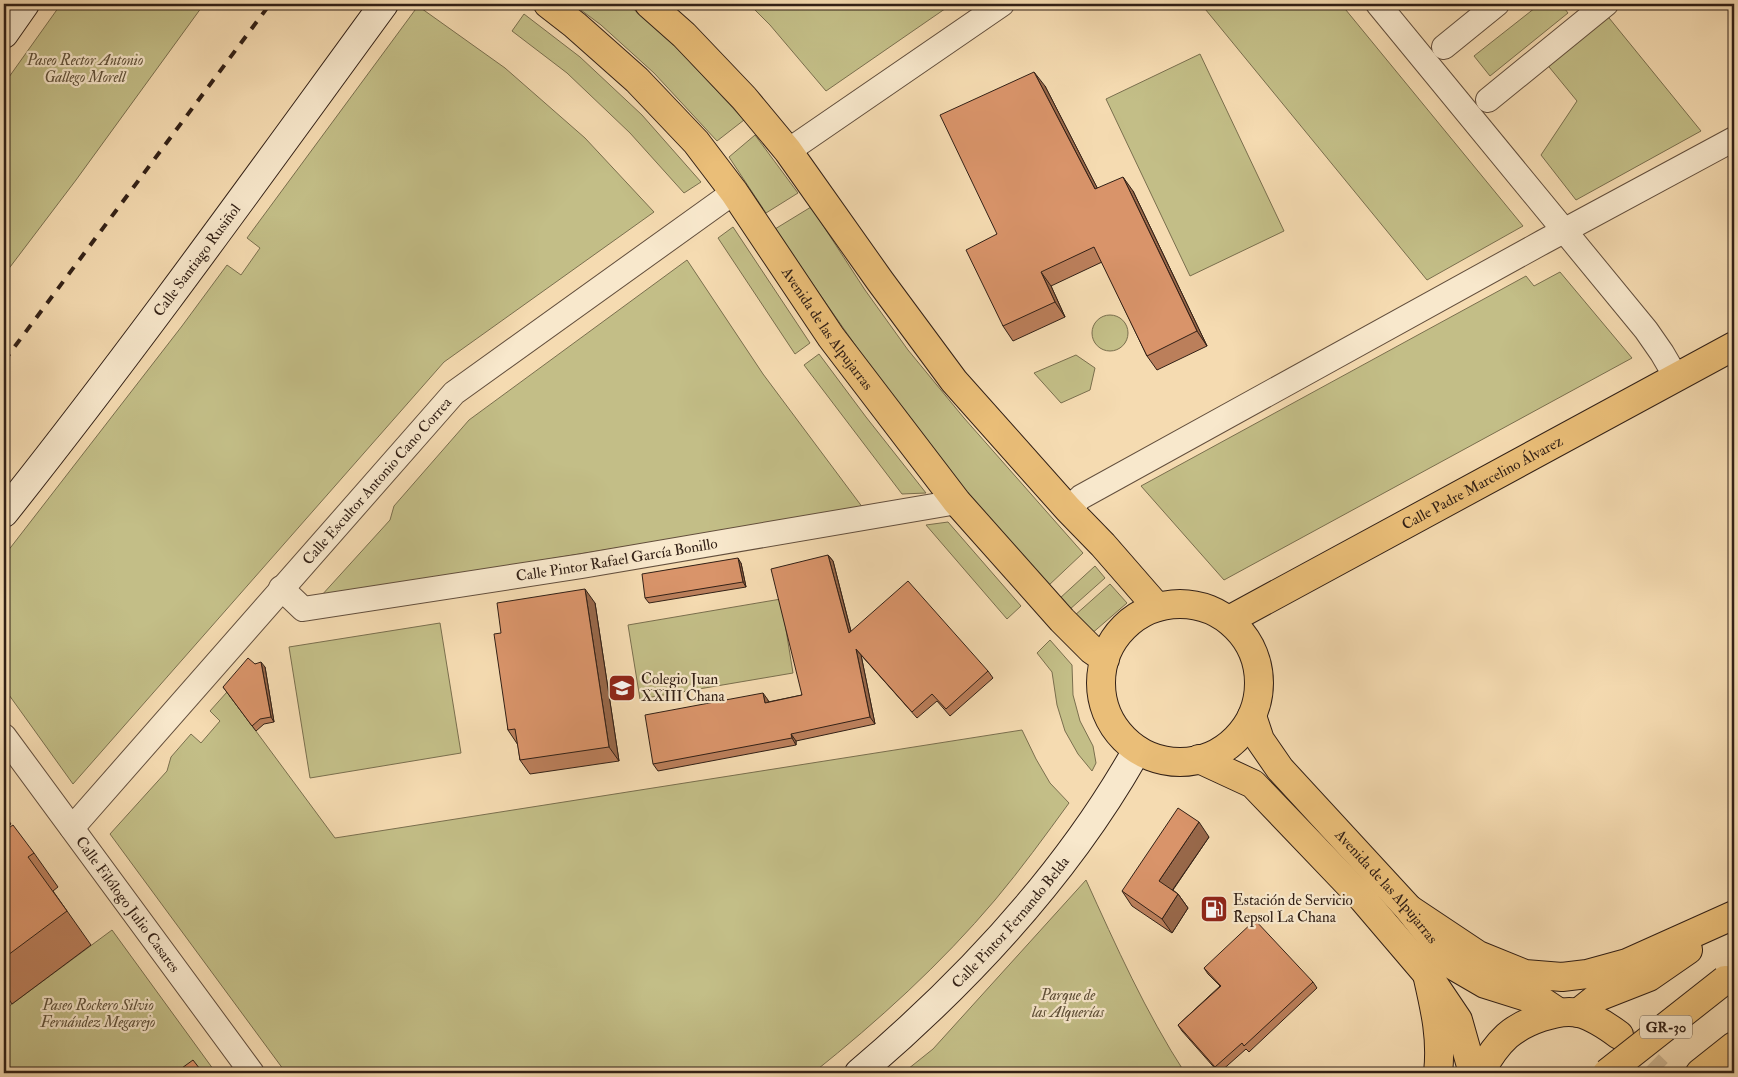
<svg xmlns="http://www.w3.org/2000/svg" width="1738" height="1077" font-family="'IM FELL Double Pica',serif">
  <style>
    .green { fill: #c3be87; stroke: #7a6f4e }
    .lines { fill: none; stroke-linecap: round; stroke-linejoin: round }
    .primary-tunnel { stroke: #ceb692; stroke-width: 28; stroke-dasharray: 28 14; stroke-linecap: butt }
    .street-casing { stroke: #634f3d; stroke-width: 26 }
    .secondary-casing { stroke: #322016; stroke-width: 30 }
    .primary-casing { stroke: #322016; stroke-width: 30 }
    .highway-casing { stroke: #322016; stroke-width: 30 }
    .street { stroke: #f8e8cc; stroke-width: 24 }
    .secondary { stroke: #f8e8cc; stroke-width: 28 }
    .primary { stroke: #eabe78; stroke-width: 28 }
    .highway { stroke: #eabe78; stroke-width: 28 }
    .rail { stroke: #322016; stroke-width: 4; stroke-dasharray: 9 9; stroke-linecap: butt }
    .highway-bridge-casing { stroke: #322016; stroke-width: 30; stroke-linecap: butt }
    .highway-bridge { stroke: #eabe78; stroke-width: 28 }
    .wall { fill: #bb7f5b; stroke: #322016 }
    .shaded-wall { fill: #98684a; stroke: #322016 }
    .building { fill: #d9946a; stroke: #322016 }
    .labels { text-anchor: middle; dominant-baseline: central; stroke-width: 4.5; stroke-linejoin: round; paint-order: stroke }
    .shield { fill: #f8e8cc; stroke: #6d5c4d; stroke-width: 1 }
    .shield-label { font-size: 14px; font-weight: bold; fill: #322016 }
    .park-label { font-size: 15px; font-style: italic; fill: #5e4f38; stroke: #f8e8cc }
    .street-label { font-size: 15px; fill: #322016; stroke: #f8e8cc }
    .poi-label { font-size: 15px; fill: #322016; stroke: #f8e8cc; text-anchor: start }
  </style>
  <rect width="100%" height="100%" fill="#f5dbb1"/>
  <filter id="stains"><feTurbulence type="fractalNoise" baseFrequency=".004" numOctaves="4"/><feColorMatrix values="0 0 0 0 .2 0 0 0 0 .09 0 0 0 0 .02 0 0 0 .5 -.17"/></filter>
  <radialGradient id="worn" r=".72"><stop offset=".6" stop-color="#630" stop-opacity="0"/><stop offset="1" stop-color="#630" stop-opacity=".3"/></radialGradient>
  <!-- green -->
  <g class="green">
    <polygon points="61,4 204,4 76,180 4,275 4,84"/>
    <polygon points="573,4 628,4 676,47 744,120 717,141 654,73 601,25"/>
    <polygon points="749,4 952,4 826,91 770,25"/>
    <polygon points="1201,4 1341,4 1523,226 1427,280"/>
    <polygon points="1540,4 1561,4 1568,13 1490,76 1474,56"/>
    <polygon points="418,6 505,68 585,138 654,212 444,362 73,784 4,688 4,556 182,326 227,265 241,275 260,248 247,238"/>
    <polygon points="1605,13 1701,131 1576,200 1541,155 1577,101 1545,62"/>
    <polygon points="524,14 580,57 642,115 701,182 684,193 630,133 567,73 512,31"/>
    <polygon points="1200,54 1284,231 1190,276 1106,99"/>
    <polygon points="755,135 798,193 766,213 729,157"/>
    <path d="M 811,207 L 865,290 L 908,350 L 964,418 L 1083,553 L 1048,586 C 1021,554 993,523 966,491 C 897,408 836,318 775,229 Z"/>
    <polygon points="733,227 810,343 795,354 718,238"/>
    <polygon points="687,260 763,374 863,508 321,596 390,520 394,506 469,420"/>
    <polygon points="1560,272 1632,358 1224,580 1141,486 1526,276 1534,286"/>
    <circle cx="1110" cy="333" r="18"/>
    <polygon points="819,354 866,417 926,493 902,494 804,365"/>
    <polygon points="1076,355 1095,368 1090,390 1061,403 1034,373"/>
    <polygon points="948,522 1021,606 1007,619 926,525"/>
    <polygon points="1095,566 1105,578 1069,610 1059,599"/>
    <polygon points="1110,584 1127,603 1090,635 1074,616"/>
    <polygon points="781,599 793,673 640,699 628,625"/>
    <polygon points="440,623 461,753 310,778 289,647"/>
    <polygon points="1050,640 1072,665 1073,695 1080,721 1093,746 1096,763 1092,771 1078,754 1065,731 1057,705 1052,672 1037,653"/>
    <path d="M 227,692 L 335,838 L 1022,730 L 1036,759 L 1050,783 L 1069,803 C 1045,836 1021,869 995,900 C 941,964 878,1021 813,1073 L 286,1073 L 110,834 L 167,771 L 171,757 L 191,734 L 201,743 L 220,721 L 210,711 Z"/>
    <path d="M 1086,880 C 1116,946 1146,1013 1185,1073 L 903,1073 L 933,1049 Z"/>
    <polygon points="112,930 216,1073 4,1073 4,1010"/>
  </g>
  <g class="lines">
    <!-- primary-tunnel -->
    <polyline class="primary-tunnel" points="1619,1035 1658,1073"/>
    <!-- street casing -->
    <g class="street-casing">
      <g id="street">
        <polyline points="1378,4 1646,330 1662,353 1676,377"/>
        <polyline points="1444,47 1497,4"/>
        <polyline points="1488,100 1606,4"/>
        <polyline points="788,151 1002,4"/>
        <polyline points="1068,509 1081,497 1543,242 1734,139"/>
        <path id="s1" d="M 281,588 L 303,609 L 582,566 L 957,502"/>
        <path id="s2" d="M 4,736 L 252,1073"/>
        <path id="s3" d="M 72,828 L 454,393 L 734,192"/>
      </g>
    </g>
    <!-- secondary casing -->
    <g class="secondary-casing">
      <g id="secondary">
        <polyline points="4,34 25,4"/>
        <path id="s4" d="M 4,513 C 136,347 259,175 384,4"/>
        <path id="s5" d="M 859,1073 C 967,981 1067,875 1137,750"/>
      </g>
    </g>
    <!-- primary casing -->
    <g class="primary-casing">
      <g id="primary">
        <path id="s6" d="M 548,4 L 575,25 L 637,80 L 696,142 L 734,192 L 831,337 L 957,502 L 1062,620 L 1092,650 L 1105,659"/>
        <polyline points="649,4 684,35 744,98 788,151 880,281 954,381 1068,509 1103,545 1157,607"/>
        <circle cx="1180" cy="683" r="79"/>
        <path id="s7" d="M 1229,620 L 1734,346"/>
        <path id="s8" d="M 1252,716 L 1260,740 L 1280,769 L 1409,909 L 1454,966 L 1485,984 L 1543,1002 L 1558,1012"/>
        <polyline points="1199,759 1253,784 1363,899 1427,974 1458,1020 1473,1073"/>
        <path d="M 1480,1073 C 1487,1060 1496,1046 1507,1036 C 1523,1022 1558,1008 1579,1013 C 1594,1017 1607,1026 1619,1035"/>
      </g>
    </g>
    <!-- highway casing -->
    <g class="highway-casing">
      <g id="highway">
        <polyline points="1409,909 1478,955 1525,974 1562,977 1587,974 1627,963 1734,915"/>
        <path d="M 1427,974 C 1435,1009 1442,1038 1438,1073"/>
        <polyline points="1578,1013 1598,997 1649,977 1688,950"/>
        <polyline points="1700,1073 1734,1046"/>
      </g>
    </g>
    <!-- street -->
    <use href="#street" class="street"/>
    <!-- secondary -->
    <use href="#secondary" class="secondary"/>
    <!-- primary -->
    <use href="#primary" class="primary"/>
    <!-- highway -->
    <use href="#highway" class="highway"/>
    <!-- rail -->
    <polyline class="rail" points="4,361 270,4"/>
    <!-- highway-bridge casing -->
    <g class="highway-bridge-casing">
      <polyline id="highway-bridge" points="1607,1073 1725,980"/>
    </g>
    <!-- highway-bridge -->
    <use href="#highway-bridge" class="highway-bridge"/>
  </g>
  <!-- wall -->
  <g class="wall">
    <polygon points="1045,86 1097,188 1133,191 1207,346 1157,370 1147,356 1102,262 1051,286 1065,317 1013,341 1003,326 997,234"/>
    <polygon points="828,555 833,561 851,631 988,671 993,678 950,716 937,701 917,718 861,655 875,724 796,741 796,745 658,771 653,764 768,700 768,702 802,695"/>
    <polygon points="741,563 746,587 649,603 645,598"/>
    <polygon points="595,603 619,761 530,774 520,760 518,745 508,730 501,633"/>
    <polygon points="255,664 265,667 274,722 264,724 256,731 223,687"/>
    <polygon points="4,814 11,824 6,828 34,853 58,887 53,891 91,945 12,1004 4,992"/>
    <polygon points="1209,837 1173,890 1178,894 1188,908 1172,933 1132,906 1122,891"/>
    <polygon points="1204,968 1313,982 1317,988 1249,1052 1246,1049 1219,1073 1182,1031 1178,1025 1220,986 1208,974"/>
  </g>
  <!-- shaded-wall -->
  <g class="shaded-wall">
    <polygon points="1034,72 1045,86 1105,203 1095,189"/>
    <polygon points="1123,177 1133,191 1207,346 1197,331"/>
    <polygon points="1041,272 1051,286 1065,317 1055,302"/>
    <polygon points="828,555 833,561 853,640 849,633"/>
    <polygon points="738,558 741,563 746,587 743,582"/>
    <polygon points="585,589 595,603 619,761 609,747"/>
    <polygon points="856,649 861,655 875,724 870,717"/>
    <polygon points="261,662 265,667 274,722 271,717"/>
    <polygon points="763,693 768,700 770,709 765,703"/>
    <polygon points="791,734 796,741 796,745 792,738"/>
    <polygon points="1199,822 1209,837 1169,895 1159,881"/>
    <polygon points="1178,894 1188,908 1172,933 1162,919"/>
  </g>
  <!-- building -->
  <g class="building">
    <polygon points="1034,72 1095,189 1123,177 1197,331 1147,356 1094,247 1041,272 1055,302 1003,326 966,250 997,234 940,115"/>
    <polygon points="828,555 849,633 908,581 988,671 946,709 932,694 912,712 856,649 870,717 791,734 792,738 653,764 645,715 763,693 765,703 802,695 771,569"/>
    <polygon points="738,558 743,582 645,598 642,574"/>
    <polygon points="585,589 609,747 520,760 515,729 508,730 494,634 501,633 497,603"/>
    <polygon points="248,658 255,664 261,662 271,717 260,719 252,726 223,687"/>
    <polygon points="1178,808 1199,822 1159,881 1178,894 1162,919 1122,891"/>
    <polygon points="4,825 7,829 13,825 34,853 28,857 67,911 4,958"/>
    <polygon points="1255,920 1313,982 1244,1046 1242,1043 1215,1067 1178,1025 1221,986 1204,968"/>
    <polygon points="193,1060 203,1073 175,1073"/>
  </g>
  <!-- icons -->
  <defs>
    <g id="school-square" transform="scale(1.4375)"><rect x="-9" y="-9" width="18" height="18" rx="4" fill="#8f2418" stroke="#f8e8cc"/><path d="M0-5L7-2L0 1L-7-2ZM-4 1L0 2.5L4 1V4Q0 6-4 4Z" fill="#fff"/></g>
    <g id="fuel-square" transform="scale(1.4375)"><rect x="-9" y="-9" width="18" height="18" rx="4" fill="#8f2418" stroke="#f8e8cc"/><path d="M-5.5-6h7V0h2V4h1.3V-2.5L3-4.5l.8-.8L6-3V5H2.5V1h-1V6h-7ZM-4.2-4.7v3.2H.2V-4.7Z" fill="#fff"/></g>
  </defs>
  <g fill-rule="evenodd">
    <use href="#school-square" x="622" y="688"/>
    <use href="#fuel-square" x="1214" y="909"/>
  </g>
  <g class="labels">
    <!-- shield labels -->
    <rect class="shield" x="1640" y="1015.5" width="52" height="23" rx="4"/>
    <g class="shield-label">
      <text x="1666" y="1027">GR-30</text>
    </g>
    <!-- park labels -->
    <g class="park-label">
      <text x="85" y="60">Paseo Rector Antonio<tspan x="85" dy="17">Gallego Morell</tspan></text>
      <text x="1068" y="995">Parque de<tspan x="1068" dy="17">las Alquerías</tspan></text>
      <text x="98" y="1005">Paseo Rockero Silvio<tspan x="98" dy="17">Fernández Megarejo</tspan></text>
    </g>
    <!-- street labels -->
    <g class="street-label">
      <text stroke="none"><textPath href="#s4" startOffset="318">Calle Santiago Rusiñol</textPath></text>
      <text stroke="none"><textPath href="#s6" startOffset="431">Avenida de las Alpujarras</textPath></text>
      <text stroke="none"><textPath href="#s3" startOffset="462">Calle Escultor Antonio Cano Correa</textPath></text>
      <text stroke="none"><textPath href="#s7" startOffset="288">Calle Padre Marcelino Álvarez</textPath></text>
      <text stroke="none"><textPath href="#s1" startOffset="348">Calle Pintor Rafael García Bonillo</textPath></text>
      <text stroke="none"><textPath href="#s8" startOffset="219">Avenida de las Alpujarras</textPath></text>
      <text stroke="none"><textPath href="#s2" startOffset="209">Calle Filólogo Julio Casares</textPath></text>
      <text stroke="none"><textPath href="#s5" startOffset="214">Calle Pintor Fernando Belda</textPath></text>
    </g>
    <!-- poi labels -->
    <g class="poi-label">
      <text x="641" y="679">Colegio Juan<tspan x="641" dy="17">XXIII Chana</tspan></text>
      <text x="1233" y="900">Estación de Servicio<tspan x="1233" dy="17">Repsol La Chana</tspan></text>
    </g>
  </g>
  <!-- margin -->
  <rect width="1738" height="1077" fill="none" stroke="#f5dbb1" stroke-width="20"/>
  <rect x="5" y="5" width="1728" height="1067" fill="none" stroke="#322016" stroke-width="2.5"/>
  <rect x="10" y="10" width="1718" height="1057" fill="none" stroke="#322016"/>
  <rect width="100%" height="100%" filter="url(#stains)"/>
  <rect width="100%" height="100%" fill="url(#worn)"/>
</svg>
